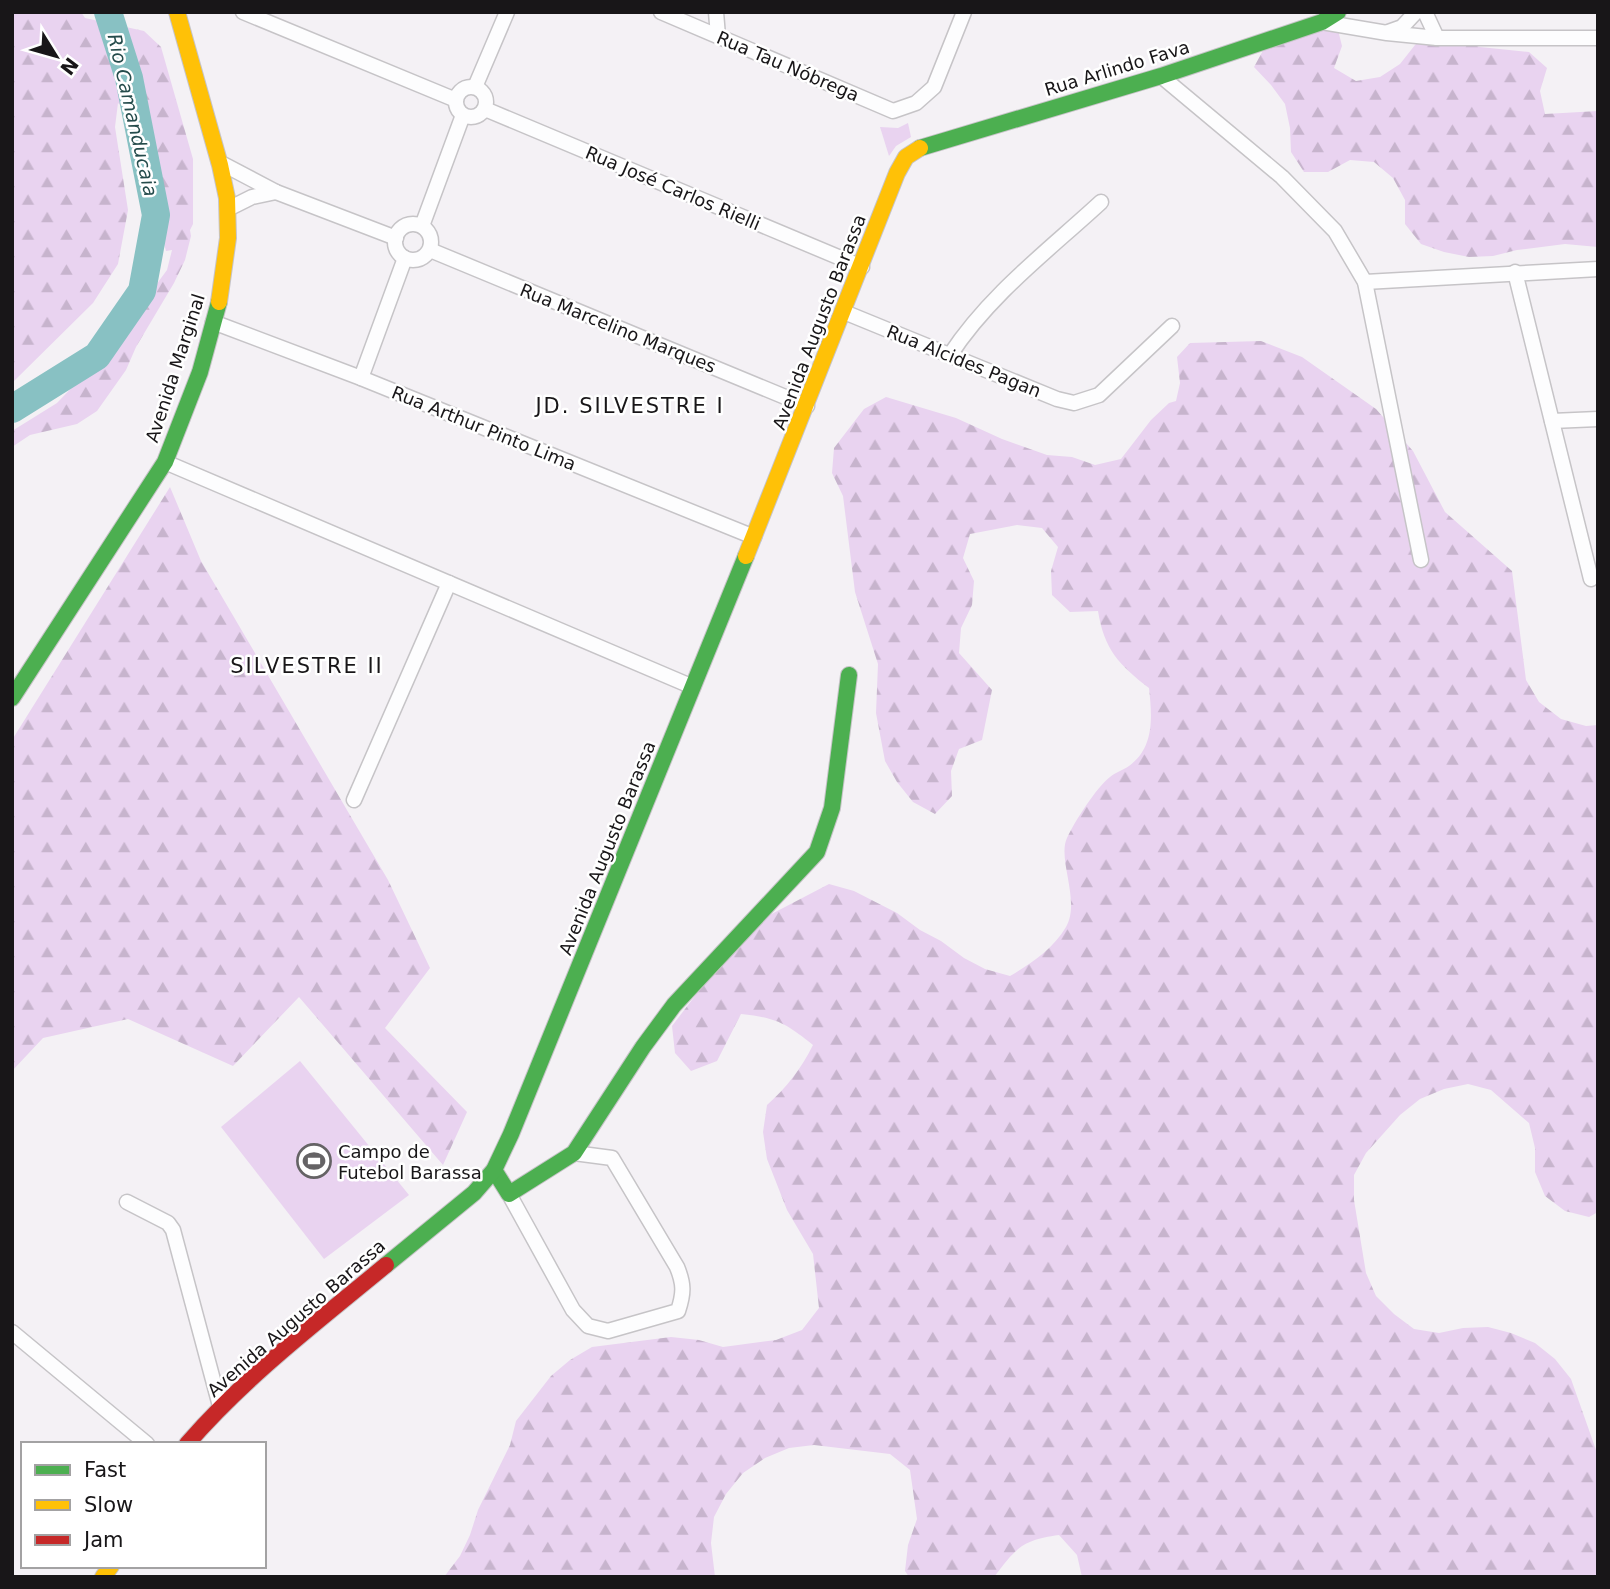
<svg xmlns="http://www.w3.org/2000/svg" width="1610" height="1589" font-family="'DejaVu Sans',sans-serif">
  <style>
    .green { fill: #e9d3f0 }
    .forest { fill: url(#forest-firs) }
    .lines { fill: none; stroke-linecap: round; stroke-linejoin: round }
    .river { stroke: #88c1c3; stroke-width: 28 }
    .street-casing { stroke: #c6c4c7; stroke-width: 17 }
    .fast-casing { stroke: #c6c4c7; stroke-width: 18 }
    .slow-casing { stroke: #c6c4c7; stroke-width: 18 }
    .jam-casing { stroke: #c6c4c7; stroke-width: 18 }
    .street { stroke: #fdfdfe; stroke-width: 14 }
    .fast { stroke: #4caf50; stroke-width: 16 }
    .slow { stroke: #ffc107; stroke-width: 16 }
    .jam { stroke: #c62828; stroke-width: 16 }
    .labels { text-anchor: middle; dominant-baseline: central; stroke-width: 5; stroke-linejoin: round; paint-order: stroke }
    .street-label { font-size: 18px; fill: #181618; stroke: #fff }
    .poi-label { font-size: 18px; fill: #181618; stroke: #fff; text-anchor: start }
    .water-label { font-size: 19px; font-style: italic; fill: #244b4b; stroke: #fff }
    .quarter-label { font-size: 21px; letter-spacing: 2px; fill: #181618; stroke: #fff }
  </style>
  <defs>
    <pattern id="forest-firs" width="22" height="20" patternUnits="userSpaceOnUse" patternTransform="scale(1.75)"><rect width="22" height="20" fill="#e9d3f0"/><path d="M5 1l3.5 6h-7zM16 11l3.5 6h-7z" fill="#c7b4cd"/></pattern>
  </defs>
  <rect width="100%" height="100%" fill="#f4f1f5"/>
  <!-- green -->
  <g class="green">
    <polygon points="908,123 911,137 896,146 889,156 880,127 898,128"/>
    <polygon points="300,1061 409,1195 324,1259 221,1127"/>
  </g>
  <!-- forest -->
  <g class="forest">
    <path d="M 12,12 L 81,12 L 85,18 L 144,31 L 161,47 L 193,159 L 193,224 L 190,230 L 191,236 L 185,260 L 174,283 L 136,347 L 126,370 L 97,411 L 77,424 L 30,435 L 12,447 L 12,431 L 57,403 L 108,350 L 167,270 L 172,250 L 166,251 C 157,210 148,130 118,103 L 115,127 L 128,210 L 118,264 L 93,303 L 12,383 Z"/>
    <polygon points="1336,22 1342,46 1334,68 1356,81 1380,77 1400,64 1415,45 1434,29 1480,47 1529,52 1547,68 1540,91 1545,114 1598,111 1598,247 1565,244 1517,250 1493,256 1469,257 1444,252 1421,244 1405,224 1405,200 1393,178 1374,162 1350,160 1328,172 1304,172 1291,152 1290,128 1285,104 1271,85 1254,67 1266,45"/>
    <path d="M 1261,341 L 1302,357 L 1376,409 L 1413,451 L 1445,512 L 1512,571 L 1526,680 L 1539,702 L 1561,719 L 1586,726 L 1598,725 L 1598,1212 L 1589,1217 L 1565,1211 L 1545,1196 L 1535,1172 L 1535,1148 L 1529,1123 L 1491,1090 L 1468,1084 L 1444,1089 L 1420,1099 L 1400,1115 L 1366,1153 L 1354,1175 L 1354,1200 L 1366,1273 L 1376,1296 L 1394,1314 L 1414,1329 L 1439,1333 L 1463,1328 L 1488,1327 L 1511,1333 L 1535,1343 L 1555,1359 L 1571,1379 L 1596,1450 L 1598,1577 L 1082,1577 L 1077,1555 L 1059,1535 C 1022,1540 1016,1548 994,1577 L 909,1577 L 905,1571 L 908,1545 L 917,1519 L 910,1470 L 890,1454 L 814,1445 L 789,1448 L 765,1458 L 743,1473 L 726,1494 L 714,1517 L 711,1543 L 715,1577 L 444,1577 L 460,1556 L 470,1535 L 478,1510 L 510,1445 L 516,1421 L 551,1376 L 570,1360 L 592,1347 L 671,1337 L 699,1340 L 723,1347 L 776,1340 L 802,1330 L 819,1308 L 813,1254 L 787,1210 L 767,1159 L 763,1132 L 767,1105 C 787,1087 801,1069 813,1045 C 785,1023 777,1018 741,1014 L 717,1061 L 691,1071 L 675,1053 L 672,1026 L 724,958 L 760,920 L 829,884 L 854,891 L 897,913 L 920,930 L 941,941 L 964,958 L 985,969 L 1010,976 C 1032,963 1053,949 1066,927 C 1081,901 1057,859 1067,838 C 1075,821 1096,788 1110,777 C 1116,772 1123,770 1129,766 C 1155,747 1152,716 1149,688 C 1119,665 1104,649 1098,611 L 1070,612 L 1052,595 L 1051,571 L 1058,547 L 1042,528 L 1017,525 L 970,534 L 963,558 L 974,581 L 972,605 L 961,628 L 959,653 L 992,690 L 982,740 L 959,749 L 951,771 L 952,796 L 935,814 L 913,802 L 897,782 L 885,761 L 876,713 L 878,664 L 855,592 L 843,496 L 832,473 L 834,448 L 864,409 L 886,397 L 956,418 L 1002,439 L 1047,455 L 1072,457 L 1095,465 L 1121,459 L 1151,420 L 1169,403 L 1176,401 L 1180,383 L 1177,357 L 1190,343 Z"/>
    <polygon points="170,487 201,561 388,880 430,968 385,1028 467,1112 443,1165 299,997 233,1066 128,1019 43,1038 12,1071 12,740"/>
  </g>
  <g class="lines">
    <!-- river -->
    <polyline class="river" points="12,409 97,356 142,291 156,215 129,78 108,12"/>
    <!-- street casing -->
    <g class="street-casing">
      <g id="street">
        <polyline points="243,12 456,100"/>
        <polyline points="661,12 893,111 916,103 934,87 964,12"/>
        <polyline points="716,12 718,36"/>
        <polyline points="1425,12 1437,38"/>
        <polyline points="1322,22 1387,33 1437,38 1598,38"/>
        <polyline points="1388,32 1402,27 1416,12"/>
        <polyline points="1161,76 1282,177 1335,231 1365,282 1421,560"/>
        <circle cx="471" cy="102" r="15"/>
        <polyline points="475,87 507,12"/>
        <polyline points="485,109 862,267"/>
        <polyline points="219,162 276,192 396,238"/>
        <polyline points="228,209 252,197 276,192"/>
        <circle cx="413" cy="242" r="18"/>
        <polyline points="422,226 463,115"/>
        <polyline points="430,250 807,406"/>
        <polyline points="1515,272 1591,579"/>
        <polyline points="1365,282 1598,269"/>
        <polyline points="844,312 1057,399 1074,403 1099,395 1172,326"/>
        <polyline points="213,322 361,378 754,537"/>
        <path d="M 950,355 C 989,295 1049,250 1101,202"/>
        <polyline points="361,378 405,258"/>
        <polyline points="1552,421 1598,419"/>
        <polyline points="165,462 693,687"/>
        <polyline points="354,800 449,583"/>
        <path d="M 509,1194 L 573,1310 L 588,1326 L 608,1331 L 678,1311 C 684,1293 684,1284 677,1267 L 612,1158 L 574,1153"/>
        <polyline points="127,1202 168,1223 173,1230 220,1406"/>
        <polyline points="12,1332 147,1444"/>
      </g>
    </g>
    <!-- fast casing -->
    <g class="fast-casing">
      <g id="fast">
        <polyline points="920,148 1161,76 1322,22 1338,12"/>
        <polyline points="12,698 165,462 200,372 219,302"/>
        <polyline points="494,1170 509,1194 574,1153 643,1047 674,1005 817,852 832,808 849,675"/>
        <polyline points="386,1265 474,1193 494,1170 511,1134 746,556"/>
      </g>
    </g>
    <!-- slow casing -->
    <g class="slow-casing">
      <g id="slow">
        <polyline points="177,12 220,165 227,198 228,238 219,302"/>
        <polyline points="746,556 897,173 906,157 920,148"/>
        <polyline points="103,1577 111,1566"/>
      </g>
    </g>
    <!-- jam casing -->
    <g class="jam-casing">
      <path id="jam" d="M 187,1444 C 246,1376 317,1322 386,1265"/>
    </g>
    <!-- street -->
    <use href="#street" class="street"/>
    <!-- fast -->
    <use href="#fast" class="fast"/>
    <!-- slow -->
    <use href="#slow" class="slow"/>
    <!-- jam -->
    <use href="#jam" class="jam"/>
  </g>
  <!-- icons -->
  <defs>
    <g id="stadium-ring" transform="scale(1.75)"><circle r="9.5" fill="#fff" stroke="#656365" stroke-width="1.5"/><path d="M0-5a6.5 5 0 1 0 0 10a6.5 5 0 1 0 0-10ZM-3.5-1.8h7v3.6h-7Z" fill="#656365"/></g>
  </defs>
  <g fill-rule="evenodd">
    <use href="#stadium-ring" x="314" y="1161"/>
  </g>
  <g class="labels">
    <!-- street labels -->
    <g class="street-label">
      <text transform="translate(788 66) rotate(23)">Rua Tau Nóbrega</text>
      <text transform="translate(1117 68) rotate(-17)">Rua Arlindo Fava</text>
      <text transform="translate(673 188) rotate(23)">Rua José Carlos Rielli</text>
      <text transform="translate(819 322) rotate(-69)">Avenida Augusto Barassa</text>
      <text transform="translate(618 328) rotate(22)">Rua Marcelino Marques</text>
      <text transform="translate(964 361) rotate(22)">Rua Alcides Pagan</text>
      <text transform="translate(175 368) rotate(-72)">Avenida Marginal</text>
      <text transform="translate(484 428) rotate(22)">Rua Arthur Pinto Lima</text>
      <text transform="translate(607 848) rotate(-68)">Avenida Augusto Barassa</text>
      <text transform="translate(296 1318) rotate(-41)">Avenida Augusto Barassa</text>
    </g>
    <!-- poi labels -->
    <g class="poi-label">
      <text x="338" y="1151">Campo de<tspan x="338" dy="21">Futebol Barassa</tspan></text>
    </g>
    <!-- water labels -->
    <g class="water-label">
      <text transform="translate(133 115) rotate(77)">Rio Camanducaia</text>
    </g>
    <!-- quarter labels -->
    <g class="quarter-label">
      <text x="630" y="406">JD. SILVESTRE I</text>
      <text x="307" y="666">SILVESTRE II</text>
    </g>
  </g>
  <!-- border -->
  <rect width="1610" height="1589" fill="none" stroke="#181618" stroke-width="28"/>
  <!-- legend -->
  <rect x="21" y="1442" width="245" height="126" fill="#ffffff" stroke="#a3a2a3" stroke-width="2"/>
  <rect x="35" y="1465" width="35" height="10" fill="#4caf50" stroke="#a3a2a3" stroke-width="2"/>
  <text x="84" y="1477" font-size="21" fill="#181618">Fast</text>
  <rect x="35" y="1500" width="35" height="10" fill="#ffc107" stroke="#a3a2a3" stroke-width="2"/>
  <text x="84" y="1512" font-size="21" fill="#181618">Slow</text>
  <rect x="35" y="1535" width="35" height="10" fill="#c62828" stroke="#a3a2a3" stroke-width="2"/>
  <text x="84" y="1547" font-size="21" fill="#181618">Jam</text>
  <!-- north arrow -->
  <g transform="translate(56 56) rotate(127)" stroke="#ffffff" stroke-width="5" paint-order="stroke">
  <path d="M0-5L12 26L0 18L-12 26Z" fill="#181618"/>
  <text y="-10" font-size="19" font-weight="bold" text-anchor="middle" fill="#181618">N</text>
  </g>
</svg>
